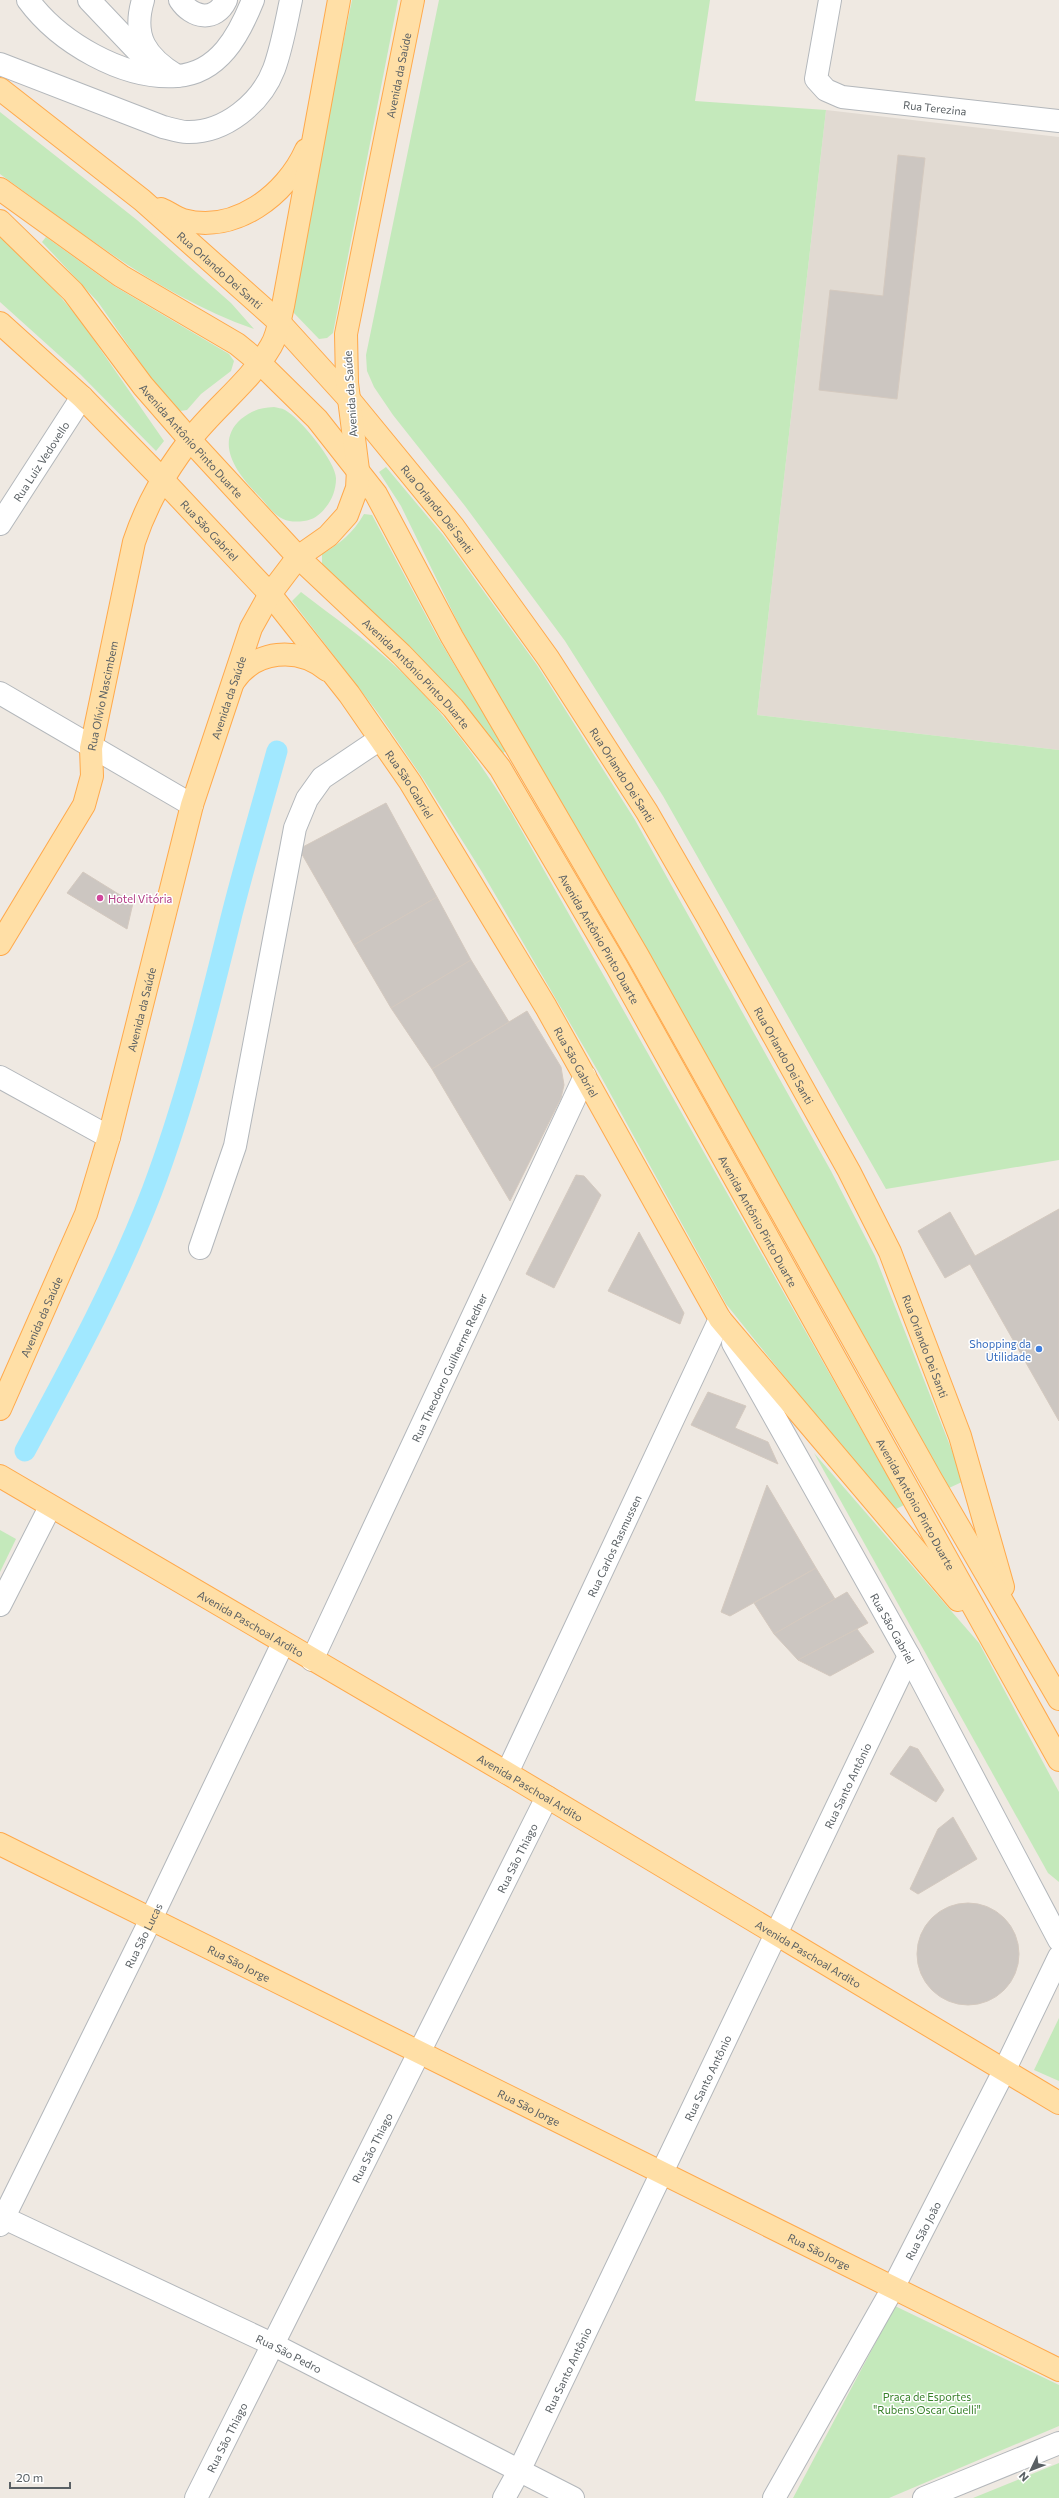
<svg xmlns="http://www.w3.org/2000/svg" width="1059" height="2498" font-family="Commissioner,sans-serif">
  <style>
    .education { fill: #e1dad2 }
    .green { fill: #c4e9bb }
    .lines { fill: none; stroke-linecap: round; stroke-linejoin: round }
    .canal { stroke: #a1e8ff; stroke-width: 21 }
    .building { fill: #ccc6c1; stroke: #d4c9bf }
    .minor-casing { stroke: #b3b7bb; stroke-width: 24 }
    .major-casing { stroke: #ffa94b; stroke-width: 24 }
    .minor { stroke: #fff; stroke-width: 22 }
    .major { stroke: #ffdfa6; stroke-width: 22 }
    .hotel-dot { fill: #d1479c; stroke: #fff; stroke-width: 1.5 }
    .shop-dot { fill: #3f7fe0; stroke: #fff; stroke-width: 1.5 }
    .labels { text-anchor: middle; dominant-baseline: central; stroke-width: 3; stroke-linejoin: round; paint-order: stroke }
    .street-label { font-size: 11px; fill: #5a6064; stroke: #fff }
    .hotel-label { font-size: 11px; fill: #b23c85; stroke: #fff; text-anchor: start }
    .shop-label { font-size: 11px; fill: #366cbe; stroke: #fff; text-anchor: end }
    .park-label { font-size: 11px; fill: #39822b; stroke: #fff }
  </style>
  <rect width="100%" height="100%" fill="#efe9e2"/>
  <!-- education -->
  <polygon class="education" points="826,110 1059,137 1059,750 757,715"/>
  <!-- green -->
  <g class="green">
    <polygon points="352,0 398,0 333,333 327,338 319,339 292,311 312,193"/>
    <polygon points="439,0 710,0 695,101 826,110 757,715 1059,750 1059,1160 886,1189 663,796 565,641 465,506 393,415 374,387 367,371 366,355"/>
    <path d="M 0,112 L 137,220 L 231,303 L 254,329 C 159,296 81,232 0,174 Z"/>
    <polygon points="0,235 58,294 80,320 164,441 156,451 80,374 0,302"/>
    <polygon points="46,237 114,286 229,354 234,361 231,371 201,394 187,410 180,411 176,409 151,378 98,302 42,242"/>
    <path d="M 274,407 C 277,408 282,408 285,410 C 300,418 337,463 336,479 C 336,489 332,500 326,507 C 320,515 313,520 304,521 C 297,522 289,522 283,519 C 274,515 267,505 261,498 C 241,478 212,445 241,419 C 252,410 260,408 274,407 Z"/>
    <polygon points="386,467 443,535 537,665 635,820 831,1171 875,1256 964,1481 949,1488 461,629 401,506 379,472"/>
    <path d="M 364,514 L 372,515 L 437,636 L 506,751 L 503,753 C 446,686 387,624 322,565 L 322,554 C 341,543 353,533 364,514 Z"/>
    <path d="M 301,592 C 333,617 367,640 396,667 C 442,709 479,760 511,812 L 904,1505 L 896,1509 L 825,1427 L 726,1304 L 599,1073 L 482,872 L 424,780 L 378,713 L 292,601 Z"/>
    <polygon points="814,1453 979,1643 1059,1792 1059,1882 1048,1873"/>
    <polygon points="0,1530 16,1539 0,1572"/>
    <polygon points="1059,2018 1059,2081 1034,2070"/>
    <polygon points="895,2306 1059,2385 1059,2426 889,2498 793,2498"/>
    <polygon points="1059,2463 1059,2498 973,2498"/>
  </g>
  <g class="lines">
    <!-- canal -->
    <path class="canal" d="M 25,1451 C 71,1366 117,1282 152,1191 C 186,1101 209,1007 232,914 C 246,859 262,805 277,751"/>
  </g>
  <!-- building -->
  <g class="building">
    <polygon points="898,155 925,158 897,399 819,390 830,290 883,296"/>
    <polygon points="386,803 437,897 354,945 299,849"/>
    <polygon points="83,872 133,903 127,929 67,893"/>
    <polygon points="437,897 471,960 391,1008 354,945"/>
    <polygon points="471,960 509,1022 432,1069 391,1008"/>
    <polygon points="527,1011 561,1067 564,1085 561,1098 510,1201 432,1069"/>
    <polygon points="576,1175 584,1176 601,1195 554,1288 526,1274"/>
    <polygon points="1059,1209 1059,1421 970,1264 945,1278 918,1231 950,1212 975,1256"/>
    <polygon points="639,1232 684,1313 680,1324 608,1291"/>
    <polygon points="708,1392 746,1406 735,1428 768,1442 778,1464 691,1425"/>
    <polygon points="767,1485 816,1568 730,1616 721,1612"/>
    <polygon points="816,1568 835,1599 774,1634 754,1603"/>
    <polygon points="847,1592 868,1623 798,1660 774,1634"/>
    <polygon points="857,1629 874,1652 830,1676 798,1660"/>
    <polygon points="910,1746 918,1749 944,1790 936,1802 890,1774"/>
    <polygon points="953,1817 977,1859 918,1894 910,1889 938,1829"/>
    <circle cx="968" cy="1954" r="51"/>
  </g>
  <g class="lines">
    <!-- minor casing -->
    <g class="minor-casing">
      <g id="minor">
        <path d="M 28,0 C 59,42 123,80 177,76"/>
        <polyline points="89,0 147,61"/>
        <path d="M 143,0 C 132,37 146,57 177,76 C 219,73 239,35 253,0"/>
        <path d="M 180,0 C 192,18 215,23 226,0"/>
        <path id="s1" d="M 830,0 L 816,79 L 826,90 L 842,97 L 1059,121"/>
        <path d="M 0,64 L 163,127 C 171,129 180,132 187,132 C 225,133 261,103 274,69 C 282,47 286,23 291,0"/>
        <path id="s2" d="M 0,524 L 82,397"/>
        <polyline points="0,693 192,805"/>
        <polyline points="0,1077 109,1137"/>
        <polyline points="200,1248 235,1146 295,828 307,799 322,778 380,739"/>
        <path id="s3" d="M 733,1343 L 909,1656 L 1059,1940"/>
        <polyline points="0,1605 50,1507"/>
        <path id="s4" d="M 312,1660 L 585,1076"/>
        <path id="s5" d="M 507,1773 L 720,1319"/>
        <path id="s6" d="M 0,2216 L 274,2345 L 573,2498"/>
        <path id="s7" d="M 0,2225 L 151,1919 L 283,1643"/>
        <path id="s8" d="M 196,2498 L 547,1797"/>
        <path id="s9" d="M 504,2498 L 519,2471 L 909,1656"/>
        <path id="s10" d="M 774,2498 L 893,2288 L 1004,2071 L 1059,1957"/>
        <polyline points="924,2498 1059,2443"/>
      </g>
    </g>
    <!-- major casing -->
    <g class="major-casing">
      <g id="major">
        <path id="s11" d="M 0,89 L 142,200 L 279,322 L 348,398 L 453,526 L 548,658 L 647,812 L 708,918 L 849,1171 L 890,1252 L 960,1436 L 1003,1587"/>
        <polyline points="0,189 121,276 237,344 259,362 317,419 376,494 452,637 638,956 931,1479 1059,1699"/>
        <path d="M 161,209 C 168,212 176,218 183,220 C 235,234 286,195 306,150"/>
        <path id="s12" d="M 0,221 L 73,292 L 143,386 L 190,440 L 298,557 L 401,654 L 453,708 L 500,768 L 617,967 L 1059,1760"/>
        <path id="s13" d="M 0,323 L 82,397 L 162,479 L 270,594 L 349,694 L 410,782 L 546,1007 L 720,1319 L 958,1600"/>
        <path d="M 234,681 C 255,650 298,646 327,670"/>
        <path id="s14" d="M 0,944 L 84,805 L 92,776 L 91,748 L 134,542 C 147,503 165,473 189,441 C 214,408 250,382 271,346 C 278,335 280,318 283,306 L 339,0"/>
        <path id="s15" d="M 0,1409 L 86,1214 L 109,1137 L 192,805 L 251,628 L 270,594 L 298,557 L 328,536 L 347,515 L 357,488 L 358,470 L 347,383 L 346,334 L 413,0"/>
        <path id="s16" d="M 0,1476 L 507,1773 L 1059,2103"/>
        <path id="s17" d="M 0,1844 L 1059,2370"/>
      </g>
    </g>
    <!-- minor -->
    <use href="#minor" class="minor"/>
    <!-- major -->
    <use href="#major" class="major"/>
  </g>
  <!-- markers -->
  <circle class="hotel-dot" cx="100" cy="898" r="4"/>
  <circle class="shop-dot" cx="1039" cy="1349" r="4"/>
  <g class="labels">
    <!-- street labels -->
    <g class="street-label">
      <text stroke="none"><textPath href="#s15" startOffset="1420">Avenida da Saúde</textPath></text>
      <text stroke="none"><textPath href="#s1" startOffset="206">Rua Terezina</textPath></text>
      <text stroke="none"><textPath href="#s11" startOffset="285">Rua Orlando Dei Santi</textPath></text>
      <text transform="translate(350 394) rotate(-94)">Avenida da Saúde</text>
      <text stroke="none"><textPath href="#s12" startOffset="292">Avenida Antônio Pinto Duarte</textPath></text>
      <text stroke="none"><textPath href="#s2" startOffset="75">Rua Luiz Vedovello</textPath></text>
      <text stroke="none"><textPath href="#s11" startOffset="609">Rua Orlando Dei Santi</textPath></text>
      <text stroke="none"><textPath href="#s13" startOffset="295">Rua São Gabriel</textPath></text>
      <text stroke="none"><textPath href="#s12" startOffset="616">Avenida Antônio Pinto Duarte</textPath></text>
      <text stroke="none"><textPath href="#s14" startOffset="274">Rua Olívio Nascimbem</textPath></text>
      <text stroke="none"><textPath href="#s15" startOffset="749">Avenida da Saúde</textPath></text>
      <text stroke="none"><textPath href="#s11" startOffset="933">Rua Orlando Dei Santi</textPath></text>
      <text stroke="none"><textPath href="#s13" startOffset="619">Rua São Gabriel</textPath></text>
      <text stroke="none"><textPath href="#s12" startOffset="940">Avenida Antônio Pinto Duarte</textPath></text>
      <text stroke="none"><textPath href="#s15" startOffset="425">Avenida da Saúde</textPath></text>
      <text stroke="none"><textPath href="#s11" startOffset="1257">Rua Orlando Dei Santi</textPath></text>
      <text stroke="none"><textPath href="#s13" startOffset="943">Rua São Gabriel</textPath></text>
      <text stroke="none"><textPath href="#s12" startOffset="1264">Avenida Antônio Pinto Duarte</textPath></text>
      <text stroke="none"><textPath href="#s15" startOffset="101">Avenida da Saúde</textPath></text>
      <text stroke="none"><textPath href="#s11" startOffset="1581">Rua Orlando Dei Santi</textPath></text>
      <text stroke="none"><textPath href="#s4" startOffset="323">Rua Theodoro Guilherme Redher</textPath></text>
      <text stroke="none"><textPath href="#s12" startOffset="1588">Avenida Antônio Pinto Duarte</textPath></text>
      <text stroke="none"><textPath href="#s5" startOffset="251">Rua Carlos Rasmussen</textPath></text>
      <text stroke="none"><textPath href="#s16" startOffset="291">Avenida Paschoal Ardito</textPath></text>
      <text stroke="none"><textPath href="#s3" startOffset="327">Rua São Gabriel</textPath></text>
      <text stroke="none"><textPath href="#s9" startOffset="791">Rua Santo Antônio</textPath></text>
      <text stroke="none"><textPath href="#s16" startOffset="615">Avenida Paschoal Ardito</textPath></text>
      <text stroke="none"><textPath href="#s8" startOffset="716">Rua São Thiago</textPath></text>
      <text stroke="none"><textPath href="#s7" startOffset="323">Rua São Lucas</textPath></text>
      <text stroke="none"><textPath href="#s16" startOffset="939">Avenida Paschoal Ardito</textPath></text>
      <text stroke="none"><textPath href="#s17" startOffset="267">Rua São Jorge</textPath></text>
      <text stroke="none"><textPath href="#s9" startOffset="467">Rua Santo Antônio</textPath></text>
      <text stroke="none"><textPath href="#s17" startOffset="591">Rua São Jorge</textPath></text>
      <text stroke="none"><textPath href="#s8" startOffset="392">Rua São Thiago</textPath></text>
      <text stroke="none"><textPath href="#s10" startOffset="306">Rua São João</textPath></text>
      <text stroke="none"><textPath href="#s17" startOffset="915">Rua São Jorge</textPath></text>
      <text stroke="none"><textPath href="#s6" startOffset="320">Rua São Pedro</textPath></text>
      <text stroke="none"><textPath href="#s9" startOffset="143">Rua Santo Antônio</textPath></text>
      <text stroke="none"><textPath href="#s8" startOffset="68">Rua São Thiago</textPath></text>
    </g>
    <!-- hotel labels -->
    <g class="hotel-label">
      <text x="108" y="898">Hotel Vitória</text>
    </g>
    <!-- shop labels -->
    <g class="shop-label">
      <text x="1031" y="1343">Shopping da<tspan x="1031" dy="13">Utilidade</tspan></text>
    </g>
    <!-- park labels -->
    <g class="park-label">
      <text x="927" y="2396">Praça de Esportes<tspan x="927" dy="13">"Rubens Oscar Guelli"</tspan></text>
    </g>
  </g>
  <!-- north arrow -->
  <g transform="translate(1031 2470) rotate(227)" stroke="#ffffff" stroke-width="3" paint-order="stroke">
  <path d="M0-3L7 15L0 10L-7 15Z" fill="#5a6064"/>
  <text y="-6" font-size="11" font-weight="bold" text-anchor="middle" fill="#5a6064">N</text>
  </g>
  <!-- scale -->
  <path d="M10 2482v6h60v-6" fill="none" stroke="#5a6064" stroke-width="2"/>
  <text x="16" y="2482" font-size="12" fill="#5a6064" stroke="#ffffff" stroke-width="3" paint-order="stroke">20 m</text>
</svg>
